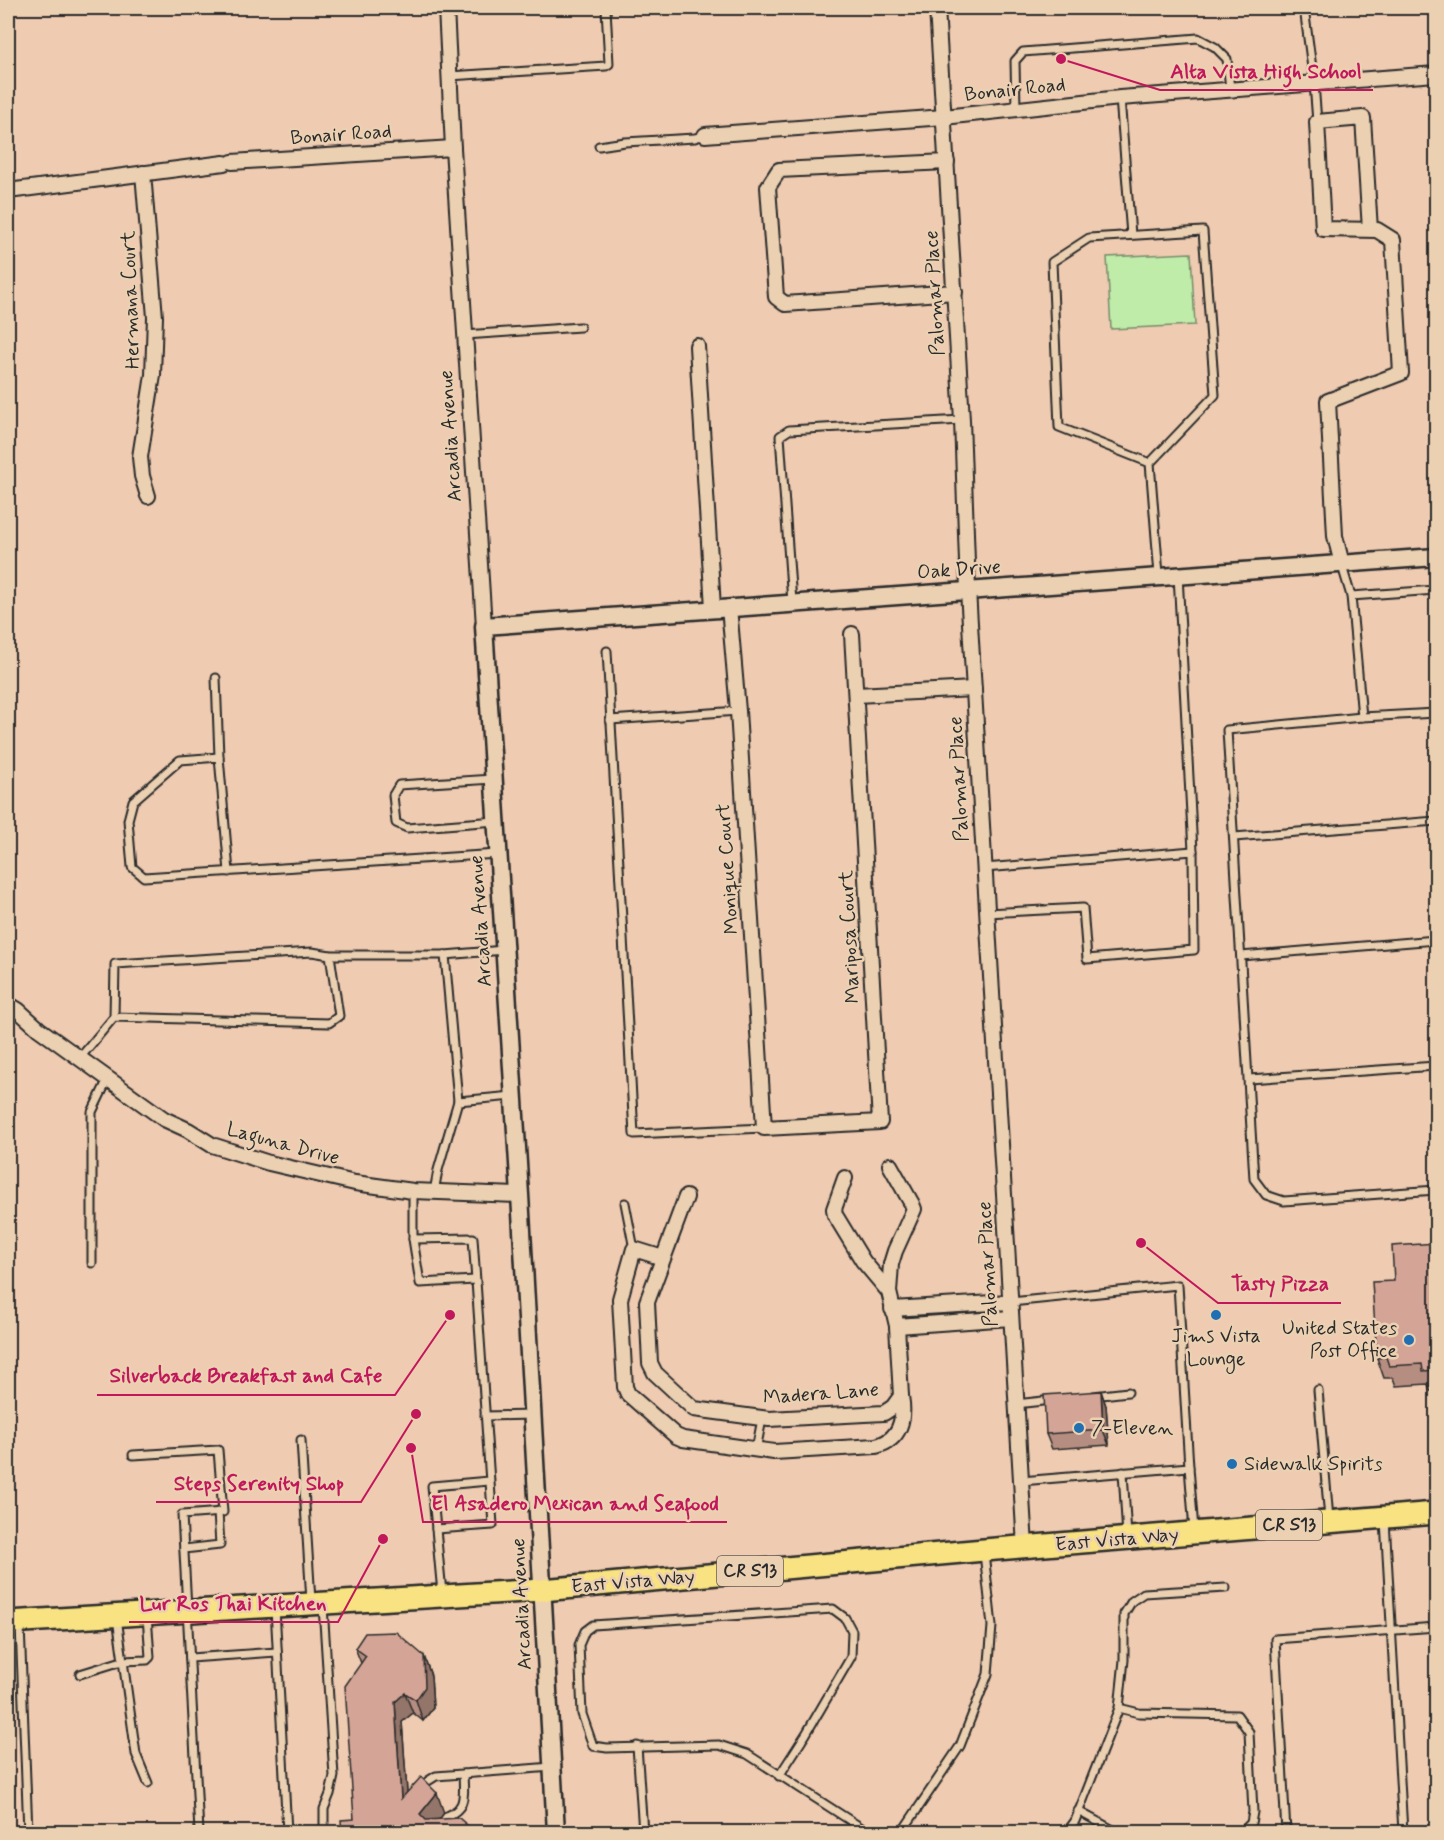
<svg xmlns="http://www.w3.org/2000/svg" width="1444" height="1840" font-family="Mynerve,sans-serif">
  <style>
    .green { fill: #c0eca9; stroke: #768c6a; stroke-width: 1.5 }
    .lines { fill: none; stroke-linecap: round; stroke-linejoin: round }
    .service-casing { stroke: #2b2b2b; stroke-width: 11 }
    .minor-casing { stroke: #2b2b2b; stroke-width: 18 }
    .tertiary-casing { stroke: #2b2b2b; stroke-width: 21 }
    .primary-casing { stroke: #2b2b2b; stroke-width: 26 }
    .service { stroke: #ebd0b2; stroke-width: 7 }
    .minor { stroke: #ebd0b2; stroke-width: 14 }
    .tertiary { stroke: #ebd0b2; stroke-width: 16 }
    .primary { stroke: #f8e281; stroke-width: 21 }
    .wall { fill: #b68e81; stroke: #2b2b2b; stroke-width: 1.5 }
    .shaded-wall { fill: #947469; stroke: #2b2b2b; stroke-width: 1.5 }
    .building { fill: #d4a596; stroke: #2b2b2b; stroke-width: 1.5 }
    .poi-dot { fill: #1f6fb2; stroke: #ebd0b2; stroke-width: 2 }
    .labels { text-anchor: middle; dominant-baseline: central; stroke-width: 5; stroke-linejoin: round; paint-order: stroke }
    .shield { fill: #ebd0b2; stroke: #655c54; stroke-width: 1.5 }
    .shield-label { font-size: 18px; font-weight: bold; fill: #2b2b2b }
    .street-label { font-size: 20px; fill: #2b2b2b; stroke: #ebd0b2 }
    .poi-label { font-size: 20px; fill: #2b2b2b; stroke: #ebd0b2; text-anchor: start }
    .leader { fill: none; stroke: #c2185b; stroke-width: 2 }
    .callout-dot { fill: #c2185b; stroke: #ebd0b2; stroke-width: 2 }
    .callout-label { font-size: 21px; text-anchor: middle; font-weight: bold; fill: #c2185b; stroke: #ebd0b2; stroke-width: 5; stroke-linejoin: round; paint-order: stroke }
  </style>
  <rect width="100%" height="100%" fill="#efcbb1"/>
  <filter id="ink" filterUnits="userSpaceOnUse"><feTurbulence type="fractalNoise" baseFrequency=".0167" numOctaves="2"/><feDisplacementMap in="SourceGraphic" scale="12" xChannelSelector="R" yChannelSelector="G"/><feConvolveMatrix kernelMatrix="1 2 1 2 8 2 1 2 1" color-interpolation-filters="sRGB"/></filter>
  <g filter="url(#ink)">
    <!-- green -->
    <polygon class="green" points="1191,253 1195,325 1111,329 1107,257"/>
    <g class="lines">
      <!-- service casing -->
      <g class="service-casing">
        <g id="service">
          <polyline points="1304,8 1314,83 1317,122"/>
          <polyline points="449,76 606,66 609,64 606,8"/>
          <polyline points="1120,98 1131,235"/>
          <polyline points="1016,109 1015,61 1023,52 1198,38 1215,47 1227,59 1230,90"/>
          <polyline points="599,146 625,142 695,138 705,135"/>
          <polyline points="465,335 580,327"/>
          <polyline points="1150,463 1059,427 1052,262 1089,238 1203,231 1215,395 1150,463 1159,575"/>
          <polyline points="1342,566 1351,596 1362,717"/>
          <polyline points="1178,575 1193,851"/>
          <polyline points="1351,596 1436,590"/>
          <polyline points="792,602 780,436 789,430 962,420"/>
          <polyline points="607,651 634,1134 764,1128"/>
          <polyline points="216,678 219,757"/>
          <polyline points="1436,713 1362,717 1227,730 1254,1179 1266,1195 1284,1201 1436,1190"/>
          <polyline points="610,720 738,711"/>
          <polyline points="493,779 399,785 393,795 396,823 407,828 496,821"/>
          <polyline points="1234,837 1436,821"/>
          <polyline points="984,868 1193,851 1194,950 1087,959 1083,908 987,913"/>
          <polyline points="229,872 219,757 180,760 133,801 128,820 132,867 144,877 498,854"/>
          <polyline points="330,955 445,955 504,950"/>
          <polyline points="445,955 458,1101"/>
          <polyline points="1241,956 1436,940"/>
          <polyline points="79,1059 114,1017 115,964 312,952 330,955 339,1016 329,1023 114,1017"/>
          <polyline points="1249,1079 1436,1066"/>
          <polyline points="413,1191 413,1239 473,1238 493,1525 436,1529 432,1486 489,1481"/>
          <polyline points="434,1192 438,1170 458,1101 513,1096"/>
          <polyline points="625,1203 634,1249"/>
          <polyline points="413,1239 420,1283 475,1280"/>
          <polyline points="92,1263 92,1112 108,1079"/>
          <polyline points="1011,1302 1178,1285 1189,1467 1021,1481"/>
          <polyline points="1318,1390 1329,1519"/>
          <polyline points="1093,1396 1128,1392"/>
          <polyline points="1016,1404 1052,1400"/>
          <polyline points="485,1416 532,1415"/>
          <polyline points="301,1440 311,1601"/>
          <polyline points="756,1450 762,1419"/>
          <polyline points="133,1455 218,1450 223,1512 182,1515 199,1832"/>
          <polyline points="1189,1467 1194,1530"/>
          <polyline points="1123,1472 1127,1536"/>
          <polyline points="1385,1520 1403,1832"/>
          <polyline points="436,1529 442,1593"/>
          <polyline points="184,1549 220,1545 218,1512"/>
          <polyline points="323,1606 334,1776 330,1794 324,1809 324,1832"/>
          <polyline points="275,1608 287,1832"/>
          <polyline points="117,1618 136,1754 148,1783"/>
          <polyline points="20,1625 28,1832"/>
          <polyline points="190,1658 277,1652"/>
          <polyline points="80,1674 122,1661 147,1660 150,1657 147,1616"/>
          <polyline points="1119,1708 1139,1713 1237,1715 1249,1732 1253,1812 1251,1823 1242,1832"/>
          <polyline points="637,1746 643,1832"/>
          <polyline points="779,1776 806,1734 851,1657 852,1631 845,1618 833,1609 593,1625 585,1631 579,1645 582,1714 593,1746 607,1748 719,1745 747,1754 868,1832"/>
          <polyline points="422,1788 428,1781 436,1776 552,1767"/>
          <polyline points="1078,1811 1117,1832"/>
          <path d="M 441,1818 C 467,1811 464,1797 463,1774"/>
          <polyline points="902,1832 960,1746 988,1674 992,1626 984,1553"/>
          <polyline points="1067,1832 1075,1821 1119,1708 1124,1660 1124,1614 1132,1601 1144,1593 1226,1588"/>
          <polyline points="1286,1832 1275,1639 1436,1627"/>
        </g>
      </g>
      <!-- minor casing -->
      <g class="minor-casing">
        <g id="minor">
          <polyline points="446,8 453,148 484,626"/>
          <polyline points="937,8 962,420 968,590 1025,1547"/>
          <polyline points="705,135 944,117 1120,98 1436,74"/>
          <polyline points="232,162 453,148"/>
          <polyline points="947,162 779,170 768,187 776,297 785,304 955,292"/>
          <polyline points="143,173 155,317 153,375 140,457 142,476 148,496"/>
          <polyline points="8,191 224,163"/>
          <polyline points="697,346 713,608"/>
          <polyline points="1342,564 1335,536 1328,401 1401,373 1393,240 1377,230 1323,229 1317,122 1363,118 1370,230"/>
          <polyline points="729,607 738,711 764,1128 880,1122 852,634"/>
          <polyline points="856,695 974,689"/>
          <polyline points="8,1004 18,1010 39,1029 164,1119 188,1130 212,1145 269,1163 355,1183 413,1191 520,1195"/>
          <polyline points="845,1178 834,1209 835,1215 863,1261 889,1292 897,1326 901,1396"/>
          <path d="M 663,1258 L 634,1249 L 620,1299 L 625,1387 L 628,1394 L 676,1436 L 683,1439 L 774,1452 L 876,1446 C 901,1440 905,1418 901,1396 L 893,1407 L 884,1413 L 769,1419 L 694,1409 L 655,1373 L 650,1363 L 647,1302 L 686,1197"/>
          <polyline points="889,1292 891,1264 895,1251 914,1209 912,1204 890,1165"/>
          <polyline points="892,1309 1010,1302"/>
          <polyline points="897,1326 1011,1318"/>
        </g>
      </g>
      <!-- tertiary casing -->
      <g class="tertiary-casing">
        <polyline id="tertiary" points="556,1832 520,1195 484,626 1436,557"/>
      </g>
      <!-- primary casing -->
      <g class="primary-casing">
        <polyline id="primary" points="8,1622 542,1590 984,1550 1436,1513"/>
      </g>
      <!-- service -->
      <use href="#service" class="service"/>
      <!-- minor -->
      <use href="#minor" class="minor"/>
      <!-- tertiary -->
      <use href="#tertiary" class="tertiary"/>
      <!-- primary -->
      <use href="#primary" class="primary"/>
    </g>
    <!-- wall -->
    <g class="wall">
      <polygon points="1437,1243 1437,1391 1430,1391 1428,1384 1396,1386 1393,1378 1384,1378 1377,1358 1394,1281"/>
      <polygon points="1101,1391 1106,1406 1109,1445 1052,1449 1046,1434"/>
      <polygon points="355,1648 424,1656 431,1676 433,1708 423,1721 413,1713 402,1722 407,1793 444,1813 439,1819 476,1833 354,1819 361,1663"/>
    </g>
    <!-- shaded-wall -->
    <g class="shaded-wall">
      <polygon points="1101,1391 1106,1406 1109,1445 1103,1430"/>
      <polygon points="424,1656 431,1676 433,1708 423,1721 416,1700"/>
      <polygon points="405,1693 413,1713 402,1722 409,1820 401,1799 395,1702"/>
      <polygon points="437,1793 444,1813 429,1833 420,1814"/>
    </g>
    <!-- building -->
    <g class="building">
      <polygon points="1437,1243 1437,1370 1423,1371 1422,1364 1389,1366 1386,1357 1377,1358 1372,1282 1394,1281 1392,1246"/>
      <polygon points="1101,1391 1103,1430 1046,1434 1044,1395"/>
      <polygon points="396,1632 424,1656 425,1687 416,1700 405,1693 395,1702 401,1799 421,1777 437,1793 420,1814 426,1820 459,1818 476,1833 342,1833 341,1820 354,1819 345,1686 366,1656 355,1648 365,1633"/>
    </g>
  </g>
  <!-- markers -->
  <g class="poi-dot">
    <circle cx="1216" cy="1315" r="6"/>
    <circle cx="1409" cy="1340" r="6"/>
    <circle cx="1079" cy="1428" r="6"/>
    <circle cx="1232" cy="1464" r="6"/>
  </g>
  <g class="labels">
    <!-- shield labels -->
    <g class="shield">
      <rect x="1256" y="1510" width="66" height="30" rx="4.5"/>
      <rect x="717" y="1556" width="66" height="30" rx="4.5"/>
    </g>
    <g class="shield-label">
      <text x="1289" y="1525">CR S13</text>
      <text x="750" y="1571">CR S13</text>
    </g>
    <!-- street labels -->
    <g class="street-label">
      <text transform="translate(1015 90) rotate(-6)">Bonair Road</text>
      <text transform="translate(341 135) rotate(-4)">Bonair Road</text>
      <text transform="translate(935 293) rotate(-93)">Palomar Place</text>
      <text transform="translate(131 300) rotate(-92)">Hermana Court</text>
      <text transform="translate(451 436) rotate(-94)">Arcadia Avenue</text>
      <text transform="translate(959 570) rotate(-4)">Oak Drive</text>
      <text transform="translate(959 779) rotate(-93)">Palomar Place</text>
      <text transform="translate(728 869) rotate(-94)">Monique Court</text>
      <text transform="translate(481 921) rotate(-94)">Arcadia Avenue</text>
      <text transform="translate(850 937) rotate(-93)">Mariposa Court</text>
      <text transform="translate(283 1144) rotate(15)">Laguna Drive</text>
      <text transform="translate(988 1264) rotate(-93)">Palomar Place</text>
      <text transform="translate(821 1394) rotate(-4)">Madera Lane</text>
      <text transform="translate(1117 1540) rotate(-5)">East Vista Way</text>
      <text transform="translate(633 1582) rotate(-5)">East Vista Way</text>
      <text transform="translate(522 1604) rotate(-93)">Arcadia Avenue</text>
    </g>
    <!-- poi labels -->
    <g class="poi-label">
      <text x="1397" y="1328" text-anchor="end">United States<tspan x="1397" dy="23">Post Office</tspan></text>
      <text x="1216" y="1336" text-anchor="middle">Jims Vista<tspan x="1216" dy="23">Lounge</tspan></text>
      <text x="1091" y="1428">7-Eleven</text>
      <text x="1244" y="1464">Sidewalk Spirits</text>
    </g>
  </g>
  <!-- callouts -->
  <path class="leader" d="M1061 59L1160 90H1373M1141 1243L1218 1303H1341M450 1315L395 1395H97M416 1414L361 1502H156M411 1448L423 1522H727M383 1539L338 1622H129"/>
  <g class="callout-dot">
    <circle cx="1061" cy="59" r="6"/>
    <circle cx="1141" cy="1243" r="6"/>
    <circle cx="450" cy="1315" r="6"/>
    <circle cx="416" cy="1414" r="6"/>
    <circle cx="411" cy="1448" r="6"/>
    <circle cx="383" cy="1539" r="6"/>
  </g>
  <g class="callout-label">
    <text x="1266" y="78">Alta Vista High School</text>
    <text x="1280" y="1290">Tasty Pizza</text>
    <text x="246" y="1382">Silverback Breakfast and Cafe</text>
    <text x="259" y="1490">Steps Serenity Shop</text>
    <text x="575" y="1510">El Asadero Mexican and Seafood</text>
    <text x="233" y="1610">Lur Ros Thai Kitchen</text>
  </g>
  <!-- margin -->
  <rect width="1444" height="1840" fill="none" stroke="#ebd0b2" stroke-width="30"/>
  <rect x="15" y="15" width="1414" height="1810" fill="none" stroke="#2b2b2b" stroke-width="2" filter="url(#ink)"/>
</svg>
